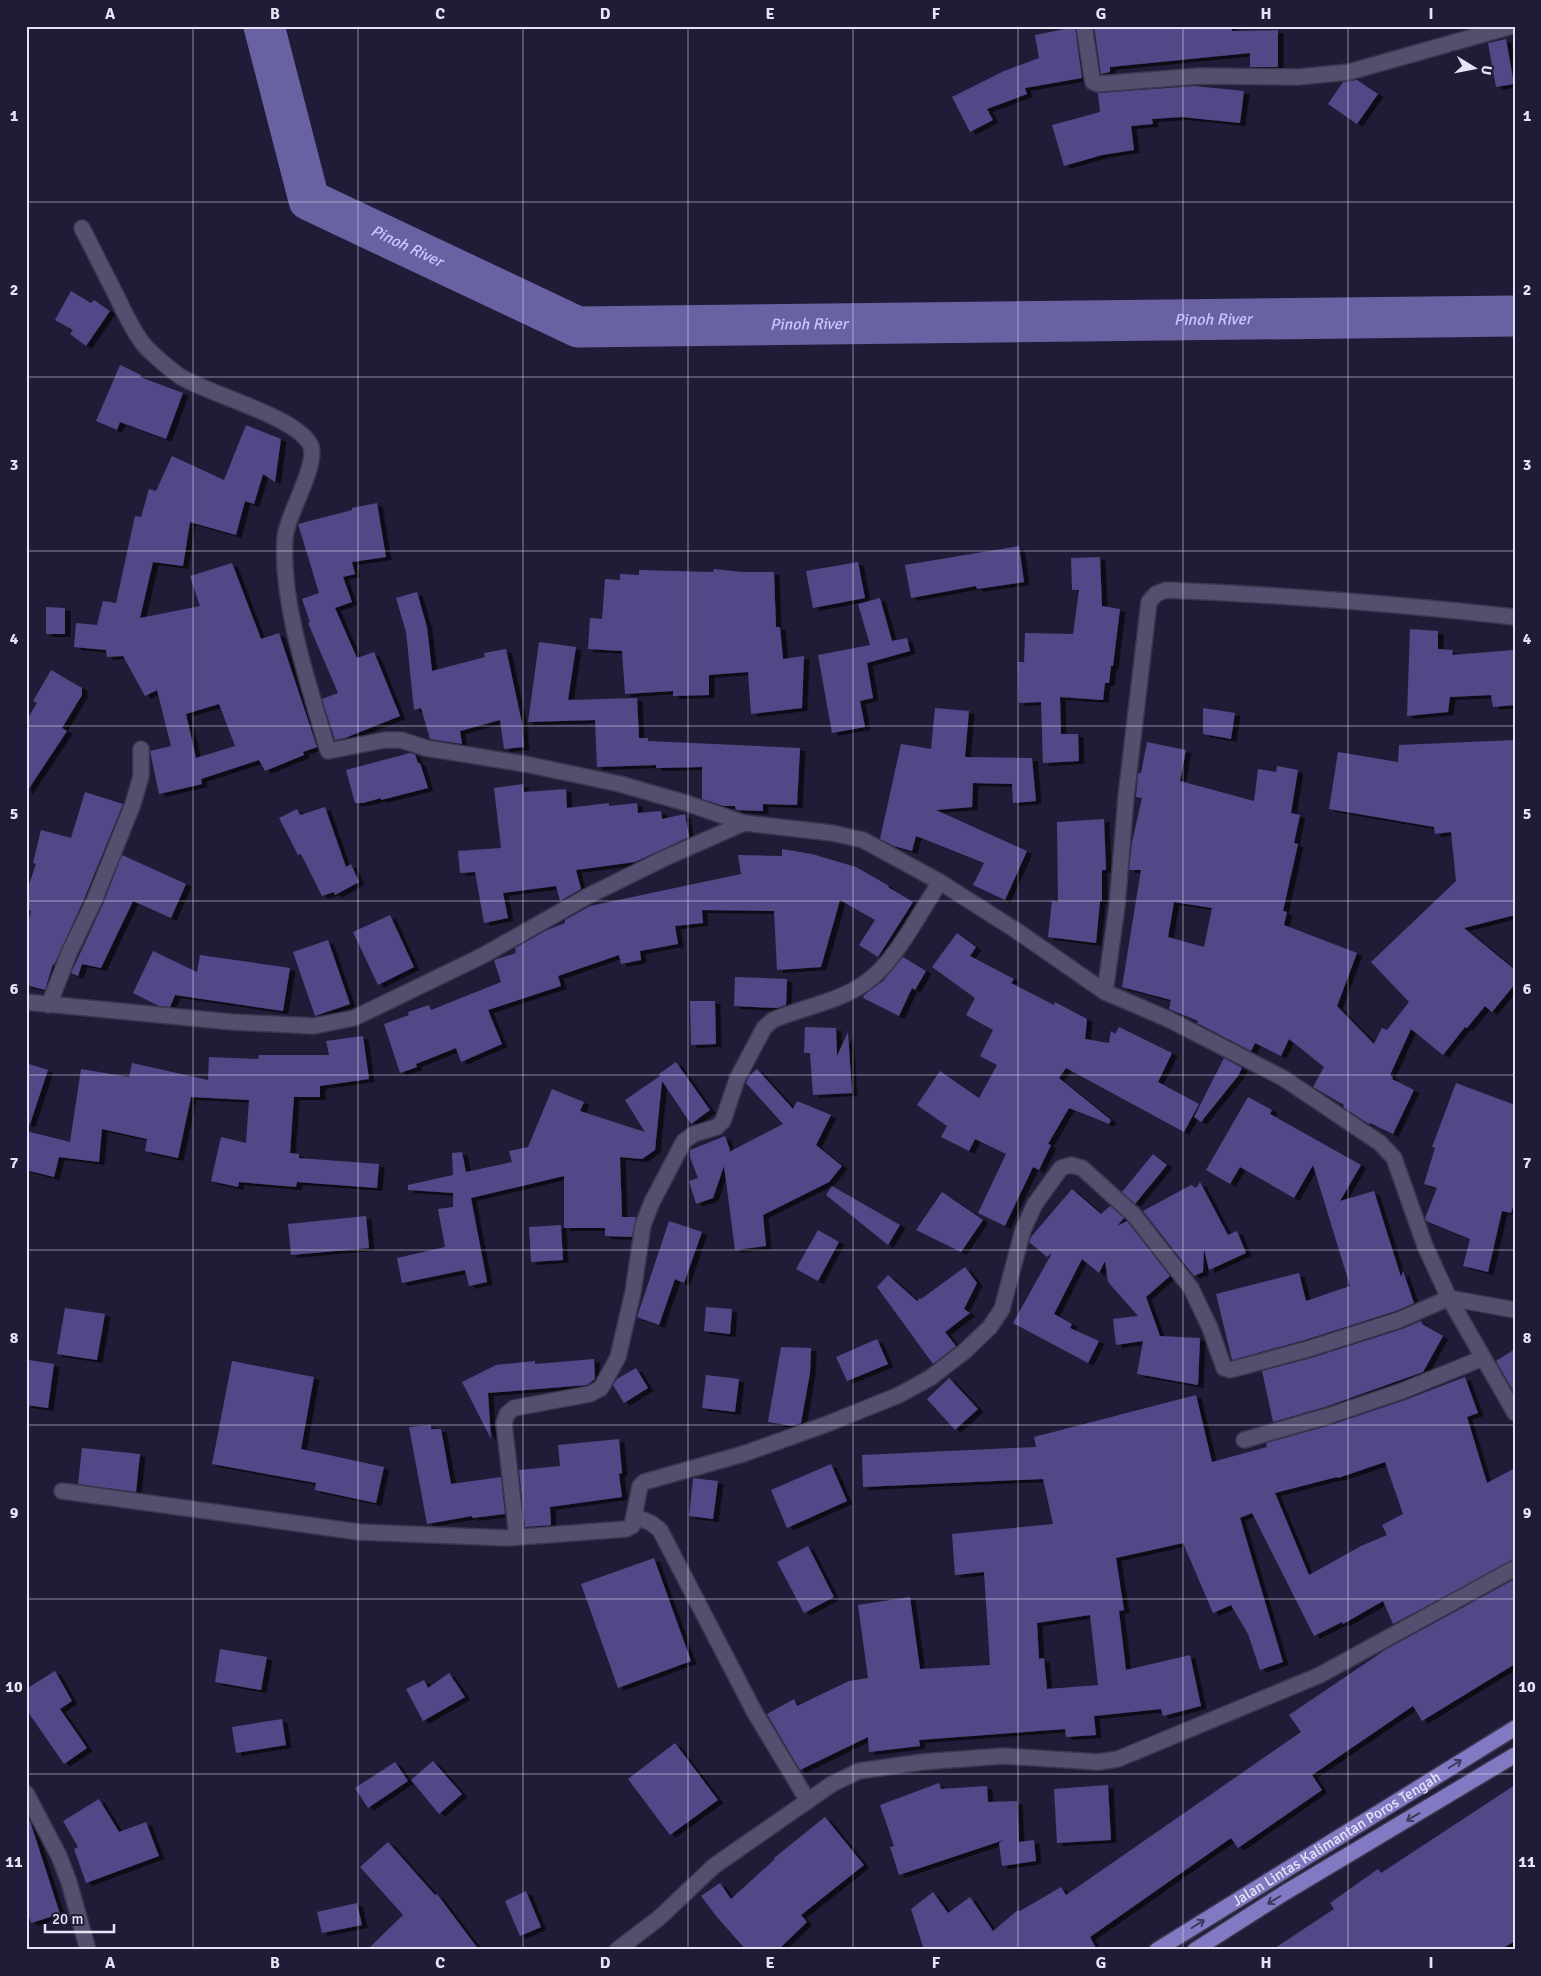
<svg xmlns="http://www.w3.org/2000/svg" width="1541" height="1976" font-family="Signika,sans-serif">
  <style>
    .lines { fill: none; stroke-linecap: round; stroke-linejoin: round }
    .river { stroke: #6861a2; stroke-width: 41 }
    .building { fill: #514887; fill-rule: evenodd; filter: url(#shadow) }
    .minor-casing { stroke: #3a374e; stroke-width: 18 }
    .major-casing { stroke: #3a374e; stroke-width: 18 }
    .minor { stroke: #52506e; stroke-width: 15 }
    .major { stroke: #8179c1; stroke-width: 15 }
    .oneway { stroke: #3d3860 }
    .grid { fill: none; stroke: #e5e4f7; stroke-width: 1; stroke-opacity: 0.55 }
    .labels { text-anchor: middle; dominant-baseline: central; stroke-width: 5; stroke-linejoin: round; paint-order: stroke }
    .street-label { font-size: 15px; fill: #e5e4f7; stroke: #201c37 }
    .water-label { font-size: 16px; font-style: italic; fill: #cac6fe; stroke: #201c37 }
    .neatline { fill: none; stroke: #e5e4f7; stroke-width: 2 }
    .grid-label { font-size: 16px; text-anchor: middle; font-weight: bold; fill: #e5e4f7 }
  </style>
  <defs>
    <filter id="shadow"><feDropShadow dx="5.5" dy="3" stdDeviation="0" flood-color="#0009"/></filter>
  </defs>
  <rect width="100%" height="100%" fill="#201c37"/>
  <g class="lines">
    <!-- river -->
    <path class="river" id="s1" d="M 264,26 L 309,200 L 578,327 L 1515,316"/>
  </g>
  <!-- building -->
  <g class="building">
    <polygon points="1094,26 1122,26 1122,28 1232,26 1232,31 1278,30 1278,67 1250,67 1250,53 1110,67 1110,72 1101,74"/>
    <polygon points="1075,27 1082,78 1025,88 1027,94 987,109 993,120 970,132 952,97 1004,71 1039,58 1035,35"/>
    <polygon points="1506,39 1514,84 1496,87 1488,43"/>
    <polygon points="1357,80 1378,94 1357,124 1328,104 1343,82"/>
    <polygon points="1195,86 1244,91 1240,123 1182,117 1152,119 1153,124 1131,126 1134,150 1102,155 1064,166 1052,125 1100,112 1098,93"/>
    <polygon points="71,291 91,303 94,300 110,311 86,346 70,334 73,330 55,320"/>
    <polygon points="120,365 141,375 140,377 183,393 166,439 120,422 117,430 96,421"/>
    <path d="M 246,425 L 281,439 L 275,482 L 263,474 L 254,504 L 245,501 L 236,535 L 190,522 L 183,566 L 153,562 L 140,618 L 200,606 L 190,576 L 232,563 L 261,639 L 279,633 L 317,747 L 303,752 L 304,755 L 265,771 L 259,760 L 201,779 L 202,784 L 159,794 L 150,751 L 171,746 L 157,690 L 145,696 L 123,656 L 107,657 L 106,650 L 74,647 L 76,623 L 97,625 L 103,601 L 116,603 L 135,516 L 141,517 L 149,489 L 156,491 L 172,456 L 224,480 ZM 219,704 L 235,746 L 196,758 L 186,714 Z"/>
    <polygon points="377,503 386,557 352,562 355,574 343,577 352,602 335,608 357,658 374,652 400,716 345,738 335,740 322,699 338,693 308,623 310,622 302,599 319,593 298,524 352,510 352,508"/>
    <polygon points="1019,546 1024,582 977,589 976,586 911,598 905,565"/>
    <polygon points="1100,557 1102,606 1120,609 1113,666 1111,666 1109,683 1105,683 1103,700 1060,697 1061,734 1078,734 1079,761 1043,763 1041,702 1019,703 1018,662 1024,662 1025,633 1073,634 1079,590 1072,590 1071,558"/>
    <polygon points="858,562 865,598 813,608 806,571"/>
    <polygon points="714,569 742,572 774,572 776,627 780,627 783,659 804,656 802,708 751,714 748,672 709,675 709,695 673,696 673,691 625,694 622,651 588,649 590,618 602,619 605,579 620,580 620,574 639,575 639,570 713,572"/>
    <polygon points="417,592 427,627 432,671 485,657 484,653 506,649 522,723 524,747 504,749 500,720 460,731 462,744 430,739 421,708 414,710 406,632 396,598"/>
    <polygon points="880,598 892,641 907,638 910,651 867,663 873,698 860,701 865,727 832,733 818,655 870,645 858,604"/>
    <polygon points="46,607 65,608 65,634 46,634"/>
    <polygon points="1410,629 1438,631 1438,649 1453,650 1452,655 1513,650 1515,705 1493,707 1491,695 1450,697 1448,712 1407,716"/>
    <polygon points="539,642 576,647 568,700 637,698 639,738 648,738 648,741 800,748 797,805 763,804 763,811 736,810 735,806 724,806 702,799 702,767 656,768 656,765 597,767 595,720 528,722"/>
    <polygon points="51,670 82,688 82,695 62,728 67,731 26,793 26,721 37,703 33,701"/>
    <polygon points="935,708 969,711 965,757 1032,758 1036,801 1013,803 1012,784 973,783 972,807 936,810 1027,851 1005,900 973,885 984,863 916,836 912,851 894,846 880,839 901,744 931,749"/>
    <polygon points="1203,708 1235,713 1231,739 1203,734"/>
    <path d="M 1515,740 L 1515,915 L 1464,928 L 1515,970 L 1515,984 L 1492,1012 L 1485,1006 L 1467,1028 L 1465,1027 L 1443,1055 L 1411,1029 L 1390,1075 L 1393,1077 L 1392,1079 L 1414,1090 L 1393,1134 L 1370,1123 L 1369,1124 L 1343,1107 L 1344,1105 L 1313,1087 L 1324,1067 L 1289,1039 L 1281,1056 L 1255,1043 L 1251,1051 L 1197,1023 L 1198,1021 L 1169,1009 L 1171,1000 L 1122,987 L 1141,870 L 1129,870 L 1132,842 L 1142,798 L 1136,797 L 1138,775 L 1139,773 L 1141,773 L 1147,742 L 1186,750 L 1180,781 L 1254,801 L 1258,769 L 1276,772 L 1277,766 L 1298,770 L 1291,813 L 1300,815 L 1294,843 L 1298,844 L 1283,911 L 1287,912 L 1284,925 L 1357,953 L 1337,1006 L 1374,1044 L 1382,1028 L 1387,1030 L 1409,1002 L 1371,962 L 1456,881 L 1451,832 L 1435,834 L 1434,827 L 1329,809 L 1338,752 L 1398,762 L 1399,745 ZM 1174,902 L 1212,908 L 1204,947 L 1168,937 Z"/>
    <polygon points="410,753 415,754 418,763 420,763 428,788 381,800 381,798 363,803 355,803 346,770"/>
    <polygon points="523,784 524,792 566,789 567,808 609,803 609,806 637,803 638,813 661,811 662,819 685,814 689,837 635,862 576,870 581,889 560,901 556,886 503,893 508,918 484,923 475,872 460,873 458,851 501,848 494,788"/>
    <polygon points="85,792 123,804 85,897 54,965 53,964 45,990 26,985 26,931 31,911 26,909 26,893 36,864 33,863 41,830 71,838"/>
    <polygon points="325,807 346,867 351,864 359,882 335,895 334,892 322,896 301,854 298,855 279,818 297,809 300,815"/>
    <polygon points="1104,819 1106,870 1102,870 1102,901 1100,901 1096,943 1048,937 1052,901 1058,902 1057,822"/>
    <polygon points="782,849 812,854 856,867 889,886 888,887 913,902 878,957 859,945 875,920 840,900 821,967 777,970 774,911 702,910 703,923 675,926 678,944 640,951 641,960 621,964 619,955 558,976 561,986 488,1010 502,1044 461,1062 456,1048 416,1064 417,1067 400,1073 384,1024 409,1015 408,1012 429,1005 431,1010 501,982 494,960 516,953 515,948 547,930 565,923 565,920 590,906 741,874 738,855 782,856"/>
    <polygon points="122,855 186,884 171,918 133,901 101,968 82,964 78,976 71,973 103,904"/>
    <polygon points="390,915 414,967 378,985 353,932"/>
    <polygon points="957,933 976,947 970,956 1014,979 1011,983 1054,1005 1055,1002 1087,1019 1085,1039 1109,1043 1111,1031 1115,1034 1119,1027 1172,1053 1158,1082 1199,1104 1184,1132 1066,1068 1059,1078 1111,1120 1109,1124 1069,1108 1048,1144 1051,1145 1039,1170 1033,1167 1005,1226 978,1213 1006,1154 975,1139 969,1151 941,1137 947,1126 917,1105 940,1071 979,1098 997,1065 980,1056 993,1030 966,1015 975,998 932,967"/>
    <polygon points="328,940 350,1004 315,1016 293,952"/>
    <polygon points="153,951 197,972 200,955 290,968 283,1011 175,995 170,1007 159,1006 133,993"/>
    <polygon points="903,957 926,971 915,990 912,988 899,1016 863,998 864,995 883,981"/>
    <polygon points="735,977 787,979 786,1005 777,1008 734,1006"/>
    <polygon points="690,1001 715,1001 716,1044 691,1045"/>
    <polygon points="805,1027 836,1028 837,1056 848,1032 852,1093 813,1095 810,1053 804,1053"/>
    <polygon points="363,1036 369,1079 320,1086 320,1097 294,1097 290,1153 299,1154 299,1158 379,1164 377,1188 297,1182 296,1187 239,1182 238,1187 211,1181 221,1137 246,1143 249,1100 191,1097 178,1158 145,1151 147,1139 102,1129 99,1162 59,1157 54,1177 26,1170 26,1131 70,1142 81,1069 129,1077 132,1063 208,1080 209,1057 258,1059 259,1055 329,1055 326,1041"/>
    <polygon points="1224,1058 1242,1068 1238,1076 1201,1122 1194,1117"/>
    <polygon points="676,1062 710,1110 691,1124 662,1081 655,1150 642,1159 620,1157 622,1217 636,1217 632,1237 605,1236 605,1228 564,1228 564,1176 471,1198 487,1282 469,1286 465,1270 402,1283 397,1258 445,1247 438,1209 453,1207 453,1193 408,1190 408,1185 453,1175 452,1153 462,1152 466,1172 512,1162 509,1151 528,1147 552,1089 584,1102 580,1111 645,1132 625,1100 660,1076 659,1074"/>
    <polygon points="26,1063 48,1070 30,1124 26,1124"/>
    <polygon points="757,1069 793,1109 797,1101 831,1115 816,1145 842,1166 829,1182 763,1215 766,1246 735,1250 724,1166 713,1198 696,1204 689,1181 698,1178 690,1157 690,1150 725,1136 730,1150 729,1152 783,1124 746,1083 749,1076"/>
    <polygon points="1456,1083 1515,1105 1515,1200 1511,1213 1502,1211 1488,1272 1463,1266 1470,1239 1426,1221 1425,1218 1437,1188 1424,1184 1435,1148 1432,1147"/>
    <polygon points="1248,1097 1272,1110 1270,1114 1361,1165 1340,1201 1374,1191 1401,1277 1403,1271 1414,1303 1396,1311 1305,1340 1232,1360 1216,1294 1299,1273 1306,1301 1350,1286 1313,1165 1294,1198 1240,1167 1230,1184 1206,1170"/>
    <polygon points="1153,1154 1167,1165 1135,1204 1122,1192"/>
    <polygon points="1200,1182 1228,1235 1237,1231 1246,1253 1209,1270 1204,1249 1203,1272 1194,1276 1143,1211 1191,1185 1196,1188"/>
    <polygon points="832,1186 900,1225 888,1245 826,1195"/>
    <polygon points="1072,1189 1101,1214 1110,1206 1124,1218 1117,1226 1127,1221 1170,1276 1146,1297 1160,1336 1200,1338 1198,1385 1137,1374 1143,1341 1116,1345 1113,1319 1138,1316 1108,1282 1105,1261 1099,1273 1082,1259 1054,1314 1072,1324 1070,1328 1099,1341 1088,1363 1013,1323 1052,1253 1047,1257 1029,1242 1031,1237"/>
    <polygon points="942,1192 983,1220 961,1252 916,1230"/>
    <polygon points="366,1216 369,1248 291,1255 288,1224"/>
    <polygon points="669,1221 702,1232 684,1283 675,1279 659,1325 637,1317"/>
    <polygon points="561,1225 563,1260 531,1262 529,1227"/>
    <polygon points="818,1230 839,1242 818,1281 796,1269"/>
    <polygon points="965,1267 977,1283 964,1309 970,1313 945,1332 956,1346 933,1364 877,1287 888,1275 917,1301 920,1298 921,1299"/>
    <polygon points="706,1307 732,1309 730,1334 704,1331"/>
    <polygon points="65,1308 105,1314 97,1360 57,1354"/>
    <polygon points="1421,1321 1422,1324 1443,1336 1423,1372 1325,1407 1273,1422 1262,1371 1311,1358 1402,1329"/>
    <polygon points="877,1339 888,1364 847,1381 836,1357"/>
    <polygon points="781,1347 811,1348 810,1373 801,1423 792,1426 768,1422"/>
    <polygon points="1515,1349 1515,1394 1496,1361"/>
    <polygon points="594,1359 595,1379 587,1385 488,1393 491,1439 462,1382 496,1365 535,1361 535,1364"/>
    <polygon points="29,1360 54,1364 48,1408 26,1405 26,1379"/>
    <polygon points="232,1361 314,1377 301,1449 384,1467 376,1503 315,1490 316,1483 212,1464"/>
    <polygon points="636,1368 648,1388 624,1403 613,1385 617,1379"/>
    <polygon points="706,1375 739,1379 735,1412 702,1408"/>
    <path d="M 1465,1377 L 1478,1413 L 1467,1417 L 1487,1483 L 1515,1468 L 1515,1559 L 1393,1624 L 1383,1601 L 1343,1624 L 1342,1622 L 1314,1636 L 1252,1513 L 1240,1518 L 1283,1662 L 1260,1670 L 1248,1634 L 1231,1605 L 1213,1613 L 1183,1543 L 1116,1558 L 1124,1610 L 1119,1611 L 1126,1670 L 1190,1655 L 1201,1706 L 1163,1716 L 1161,1709 L 1094,1716 L 1096,1735 L 1066,1737 L 1065,1729 L 919,1740 L 920,1746 L 869,1752 L 868,1737 L 800,1770 L 767,1714 L 794,1699 L 797,1706 L 849,1681 L 868,1678 L 858,1605 L 910,1597 L 920,1669 L 990,1665 L 984,1572 L 955,1575 L 952,1534 L 1053,1524 L 1043,1479 L 863,1487 L 862,1455 L 1036,1447 L 1034,1437 L 1196,1395 L 1212,1462 L 1267,1447 L 1266,1443 L 1331,1425 L 1405,1400 ZM 1385,1462 L 1403,1514 L 1382,1525 L 1387,1535 L 1361,1546 L 1309,1575 L 1275,1493 L 1337,1477 L 1338,1478 ZM 1090,1615 L 1098,1685 L 1047,1689 L 1044,1658 L 1039,1659 L 1037,1623 Z"/>
    <polygon points="949,1378 978,1409 955,1430 927,1399"/>
    <polygon points="431,1425 431,1429 441,1429 451,1484 501,1477 505,1514 472,1518 472,1516 427,1524 409,1427"/>
    <polygon points="619,1439 622,1473 619,1474 622,1497 550,1507 551,1525 525,1527 519,1470 560,1466 558,1445"/>
    <polygon points="82,1448 140,1454 136,1492 78,1484"/>
    <polygon points="831,1464 847,1501 787,1528 771,1490"/>
    <polygon points="693,1478 718,1481 713,1519 689,1516"/>
    <polygon points="808,1546 834,1597 804,1613 777,1562"/>
    <polygon points="654,1558 691,1661 618,1688 581,1584"/>
    <polygon points="1515,1579 1515,1664 1422,1721 1413,1706 1312,1775 1322,1790 1238,1848 1231,1838 1090,1937 1097,1950 924,1950 911,1909 933,1892 948,1913 970,1897 993,1931 1018,1910 1020,1911 1061,1887 1066,1895 1301,1732 1289,1715 1385,1650"/>
    <polygon points="220,1649 267,1657 261,1690 215,1682"/>
    <polygon points="55,1671 72,1701 60,1709 87,1748 64,1764 26,1709 26,1689"/>
    <polygon points="449,1673 465,1697 423,1721 406,1689 424,1680 428,1688"/>
    <polygon points="282,1719 286,1745 236,1753 232,1727"/>
    <polygon points="675,1743 718,1800 670,1835 628,1779"/>
    <polygon points="433,1761 462,1794 439,1814 411,1780"/>
    <polygon points="395,1762 408,1781 368,1808 355,1788"/>
    <polygon points="939,1783 941,1789 987,1786 988,1802 1017,1801 1019,1842 1034,1840 1036,1861 1002,1866 999,1843 1004,1840 899,1875 890,1847 894,1846 880,1805"/>
    <polygon points="1108,1785 1111,1840 1057,1843 1054,1789"/>
    <polygon points="1515,1785 1515,1941 1500,1950 1272,1950 1334,1909 1330,1903 1378,1869 1381,1873"/>
    <polygon points="99,1799 119,1832 146,1822 159,1856 86,1883 74,1849 78,1847 63,1821"/>
    <polygon points="825,1817 864,1865 801,1915 807,1922 778,1950 746,1950 717,1917 701,1896 720,1883 731,1899 775,1859 774,1858"/>
    <polygon points="30,1821 60,1914 31,1923 26,1908 26,1822"/>
    <polygon points="388,1842 435,1895 437,1894 479,1950 367,1950 403,1915 360,1867"/>
    <polygon points="526,1891 541,1927 520,1936 505,1901"/>
    <polygon points="357,1903 362,1925 322,1933 317,1912"/>
  </g>
  <g class="lines">
    <!-- minor casing -->
    <g class="minor-casing">
      <g id="minor">
        <polyline points="1084,26 1092,78 1093,82 1098,84 1200,76 1298,77 1349,72 1512,26"/>
        <path d="M 82,228 C 94,252 106,275 118,299 C 125,314 133,331 144,345 C 152,354 171,370 181,377 C 211,395 294,416 310,444 C 320,463 287,514 285,537 C 280,603 310,688 328,751 L 385,740 L 401,740 L 426,748 L 525,764 L 620,784 L 686,803 L 744,823"/>
        <path d="M 1105,992 L 1117,906 L 1126,797 L 1149,602 L 1156,594 L 1166,590 C 1283,595 1399,604 1515,617"/>
        <polyline points="26,1002 232,1022 314,1026 354,1018 482,956 588,896 665,858 744,823 832,833 863,840 940,882 1014,929 1105,992 1168,1019 1283,1078 1380,1143 1394,1158 1425,1246 1449,1298 1515,1413"/>
        <polyline points="49,1005 69,953 94,901 133,804 141,776 141,749"/>
        <polyline points="1244,1440 1328,1416 1402,1391 1483,1358"/>
        <polyline points="62,1491 359,1532 507,1538 626,1529 632,1526 640,1486 644,1482 743,1454 827,1424 899,1395 930,1378 965,1351 990,1327 1002,1309 1023,1230 1035,1204 1061,1168 1071,1165 1082,1168 1134,1215 1191,1288 1210,1328 1224,1368 1230,1370 1308,1349 1399,1320 1449,1298 1515,1310"/>
        <polyline points="636,1517 651,1523 660,1530 755,1713 808,1801"/>
        <path d="M 517,1537 L 504,1423 L 507,1414 L 514,1408 L 590,1394 L 601,1388 L 618,1357 L 633,1292 L 643,1225 L 652,1202 L 684,1141 L 694,1134 L 717,1127 L 723,1121 L 737,1079 L 764,1028 L 773,1020 C 803,1007 838,1002 865,983 C 894,964 920,912 940,882"/>
        <polyline points="26,1793 59,1856 69,1882 88,1950"/>
        <polyline points="617,1950 659,1918 714,1866 832,1784 859,1771 922,1762 1003,1756 1098,1762 1118,1759 1320,1675 1515,1568"/>
      </g>
    </g>
    <!-- major casing -->
    <g class="major-casing">
      <g id="major">
        <path id="s2" d="M 1157,1950 L 1515,1728"/>
        <polyline points="1195,1950 1286,1892 1515,1755"/>
      </g>
    </g>
    <!-- minor -->
    <use href="#minor" class="minor"/>
    <!-- major -->
    <use href="#major" class="major"/>
  </g>
  <!-- one-way arrows -->
  <defs><path id="oneway-shaft" d="M-6 0H5M1.5-3L5.5 0L1.5 3" fill="none" stroke-width="1.6" stroke-linecap="round" stroke-linejoin="round" transform="scale(1.25)"/></defs>
  <g class="oneway">
    <use href="#oneway-shaft" transform="translate(1455 1764) rotate(-32)"/>
    <use href="#oneway-shaft" transform="translate(1413 1817) rotate(149)"/>
    <use href="#oneway-shaft" transform="translate(1274 1900) rotate(148)"/>
    <use href="#oneway-shaft" transform="translate(1198 1924) rotate(-32)"/>
  </g>
  <!-- grid -->
  <path class="grid" d="M 193,26 L 193,1950M 358,26 L 358,1950M 523,26 L 523,1950M 688,26 L 688,1950M 853,26 L 853,1950M 1018,26 L 1018,1950M 1183,26 L 1183,1950M 1348,26 L 1348,1950M 26,202 L 1515,202M 26,377 L 1515,377M 26,551 L 1515,551M 26,726 L 1515,726M 26,901 L 1515,901M 26,1075 L 1515,1075M 26,1250 L 1515,1250M 26,1425 L 1515,1425M 26,1599 L 1515,1599M 26,1774 L 1515,1774"/>
  <g class="labels">
    <!-- street labels -->
    <g class="street-label">
      <text stroke="none"><textPath href="#s2" startOffset="211">Jalan Lintas Kalimantan Poros Tengah</textPath></text>
    </g>
    <!-- water labels -->
    <g class="water-label">
      <text stroke="none"><textPath href="#s1" startOffset="288">Pinoh River</textPath></text>
      <text stroke="none"><textPath href="#s1" startOffset="1112">Pinoh River</textPath></text>
      <text stroke="none"><textPath href="#s1" startOffset="708">Pinoh River</textPath></text>
    </g>
  </g>
  <!-- border -->
  <rect width="1541" height="1976" fill="none" stroke="#201c37" stroke-width="55"/>
  <!-- north arrow -->
  <g transform="translate(1474 68) rotate(100)" stroke="#201c37" stroke-width="4" paint-order="stroke">
  <path d="M0-4L9 19L0 12L-9 19Z" fill="#e5e4f7"/>
  <text y="-8" font-size="14" font-weight="bold" text-anchor="middle" fill="#e5e4f7">U</text>
  </g>
  <!-- scale -->
  <path d="M45 1924v8h69v-8" fill="none" stroke="#e5e4f7" stroke-width="2.5"/>
  <text x="52" y="1924" font-size="15" fill="#e5e4f7" stroke="#201c37" stroke-width="4" paint-order="stroke">20 m</text>
  <rect x="28" y="28" width="1486" height="1920" class="neatline"/>
  <g class="grid-label">
    <text x="110" y="19">A</text>
    <text x="275" y="19">B</text>
    <text x="440" y="19">C</text>
    <text x="605" y="19">D</text>
    <text x="770" y="19">E</text>
    <text x="936" y="19">F</text>
    <text x="1101" y="19">G</text>
    <text x="1266" y="19">H</text>
    <text x="1431" y="19">I</text>
    <text x="14" y="121">1</text>
    <text x="1527" y="121">1</text>
    <text x="14" y="295">2</text>
    <text x="1527" y="295">2</text>
    <text x="14" y="470">3</text>
    <text x="1527" y="470">3</text>
    <text x="14" y="644">4</text>
    <text x="1527" y="644">4</text>
    <text x="14" y="819">5</text>
    <text x="1527" y="819">5</text>
    <text x="14" y="994">6</text>
    <text x="1527" y="994">6</text>
    <text x="14" y="1168">7</text>
    <text x="1527" y="1168">7</text>
    <text x="14" y="1343">8</text>
    <text x="1527" y="1343">8</text>
    <text x="14" y="1518">9</text>
    <text x="1527" y="1518">9</text>
    <text x="14" y="1692">10</text>
    <text x="1527" y="1692">10</text>
    <text x="14" y="1867">11</text>
    <text x="1527" y="1867">11</text>
    <text x="110" y="1968">A</text>
    <text x="275" y="1968">B</text>
    <text x="440" y="1968">C</text>
    <text x="605" y="1968">D</text>
    <text x="770" y="1968">E</text>
    <text x="936" y="1968">F</text>
    <text x="1101" y="1968">G</text>
    <text x="1266" y="1968">H</text>
    <text x="1431" y="1968">I</text>
  </g>
</svg>
